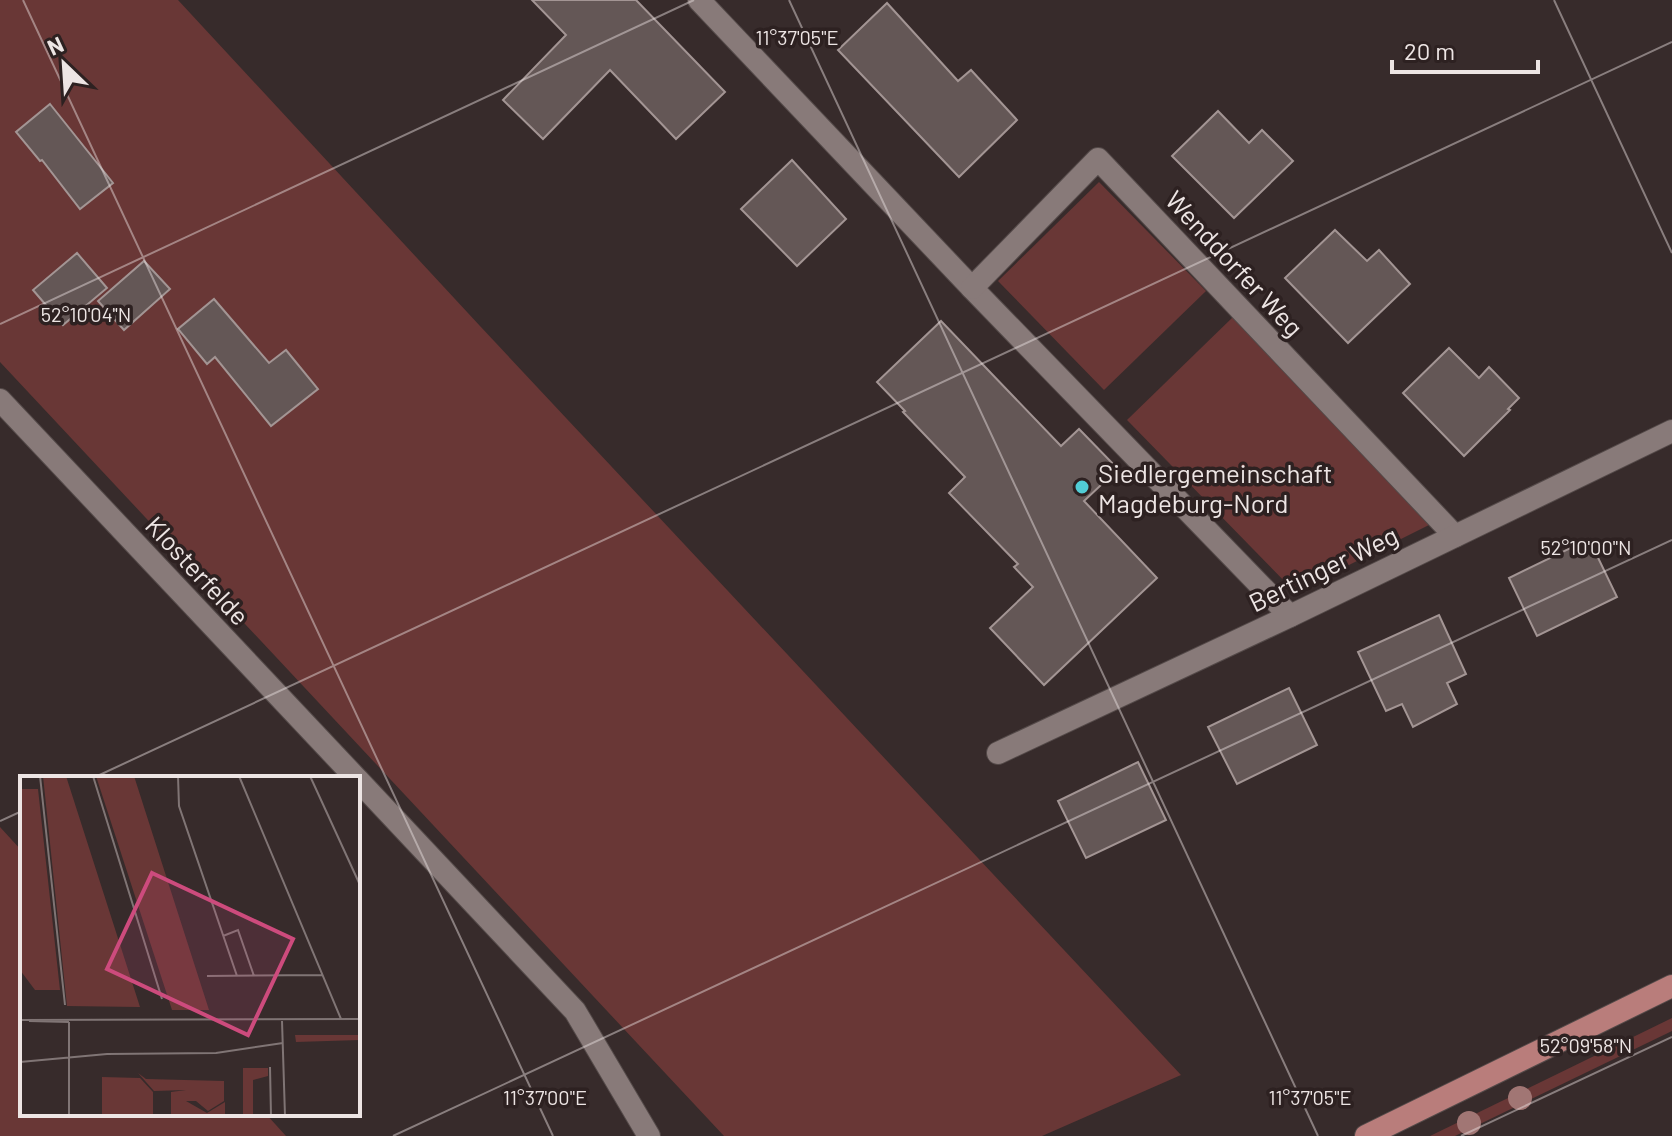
<svg xmlns="http://www.w3.org/2000/svg" width="1672" height="1136" font-family="Barlow,sans-serif">
  <style>
    .green { fill: #693736 }
    .building { fill: #645756; stroke: #a39594; stroke-width: 2 }
    .lines { fill: none; stroke-linecap: round; stroke-linejoin: round }
    .minor-casing { stroke: #544a49; stroke-width: 24 }
    .primary-casing { stroke: #544a49; stroke-width: 24 }
    .minor { stroke: #887a79; stroke-width: 22 }
    .primary { stroke: #b97d7b; stroke-width: 22 }
    .tree { fill: #a17674 }
    .ticks { fill: none; stroke: #ede5e4; stroke-width: 2; stroke-opacity: 0.45 }
    .poi-dot { fill: #51ccd5; stroke: #2d2121; stroke-width: 3 }
    .labels { text-anchor: middle; dominant-baseline: central; stroke-width: 7; stroke-linejoin: round; paint-order: stroke }
    .street-label { font-size: 26px; fill: #ede5e4; stroke: #2d2121 }
    .poi-label { font-size: 26px; fill: #ede5e4; stroke: #2d2121; text-anchor: start }
    .inset-road { fill: none; stroke: #807575; stroke-width: 2 }
    .view { fill: #cd4b7d; fill-opacity: 0.15; stroke: #cd4b7d; stroke-width: 4 }
    .inset-edge { fill: none; stroke: #ede5e4; stroke-width: 4 }
    .ticks-label { font-size: 20px; text-anchor: middle; fill: #ede5e4; stroke: #2d2121; stroke-width: 7; stroke-linejoin: round; paint-order: stroke }
  </style>
  <rect width="100%" height="100%" fill="#372b2b"/>
  <!-- green -->
  <g class="green">
    <polygon points="0,0 178,0 480,326 1181,1075 1042,1136 724,1136 0,362"/>
    <polygon points="1099,182 1206,291 1104,390 998,281"/>
    <polygon points="1234,316 1435,522 1295,592 1127,420"/>
    <polygon points="0,827 22,851 22,1114 266,1114 286,1136 0,1136"/>
    <polygon points="1672,1018 1672,1031 1455,1136 1430,1136"/>
  </g>
  <!-- building -->
  <g class="building">
    <polygon points="532,0 636,0 725,92 676,139 610,70 543,139 503,100 566,35"/>
    <polygon points="887,3 958,81 971,70 1017,120 959,177 838,50"/>
    <polygon points="50,104 113,183 80,209 42,160 40,161 16,132"/>
    <polygon points="1218,111 1249,143 1262,130 1293,161 1234,218 1172,156"/>
    <polygon points="792,160 846,219 797,266 741,209"/>
    <polygon points="1335,230 1367,261 1379,250 1410,284 1348,343 1285,278"/>
    <polygon points="77,253 107,288 63,325 33,290"/>
    <polygon points="144,261 170,289 124,330 98,301"/>
    <polygon points="214,299 269,363 286,350 318,389 271,426 215,357 207,364 178,329"/>
    <polygon points="941,321 1061,446 1079,429 1118,469 1084,501 1157,578 1044,685 990,628 1033,587 1014,567 1018,564 949,493 965,477 903,412 905,411 877,382"/>
    <polygon points="1449,348 1479,378 1489,367 1519,398 1508,409 1510,410 1464,456 1403,393"/>
    <polygon points="1589,539 1617,597 1537,636 1509,578"/>
    <polygon points="1439,615 1466,674 1447,683 1457,704 1413,727 1402,704 1386,711 1358,652"/>
    <polygon points="1289,688 1317,745 1237,784 1208,727"/>
    <polygon points="1138,762 1166,820 1086,858 1058,801"/>
  </g>
  <g class="lines">
    <!-- minor casing -->
    <g class="minor-casing">
      <g id="minor">
        <polyline points="699,0 972,288 1290,616"/>
        <polyline points="972,288 1098,159 1455,536"/>
        <polyline points="0,400 356,778"/>
        <polyline points="998,753 1290,616 1672,431"/>
        <polyline points="358,780 575,1011 649,1136"/>
      </g>
    </g>
    <!-- primary casing -->
    <g class="primary-casing">
      <polyline id="primary" points="1366,1136 1672,986"/>
    </g>
    <!-- minor -->
    <use href="#minor" class="minor"/>
    <!-- primary -->
    <use href="#primary" class="primary"/>
  </g>
  <!-- trees -->
  <g class="tree">
    <circle cx="1520" cy="1098" r="12"/>
    <circle cx="1469" cy="1123" r="12"/>
  </g>
  <!-- ticks -->
  <path class="ticks" d="M 23,0 L 553,1136M 789,0 L 1318,1136M 1554,0 L 1672,253M 0,324 L 694,0M 93,778 L 1672,42M 0,821 L 22,811M 393,1136 L 1672,540M 1461,1136 L 1672,1037"/>
  <!-- markers -->
  <circle class="poi-dot" cx="1082" cy="487" r="8"/>
  <g class="labels">
    <!-- street labels -->
    <g class="street-label">
      <text transform="translate(1235 263) rotate(47)">Wenddorfer Weg</text>
      <text transform="translate(1323 568) rotate(-26)">Bertinger Weg</text>
      <text transform="translate(198 570) rotate(47)">Klosterfelde</text>
    </g>
    <!-- poi labels -->
    <g class="poi-label">
      <text x="1098" y="472">Siedlergemeinschaft<tspan x="1098" dy="30">Magdeburg-Nord</tspan></text>
    </g>
  </g>
  <!-- overview -->
  <g transform="translate(20 776)">
    <rect width="340" height="340" fill="#372b2b"/>
    <path d="M 23,0 L 46,0 L 120,231 L 47,230 ZM 76,0 L 114,0 L 189,234 L 152,234 ZM 0,13 L 18,13 L 40,214 L 15,214 L 0,194 ZM 275,259 L 340,259 L 340,264 L 276,266 ZM 223,292 L 248,292 L 248,300 L 233,304 L 233,340 L 223,340 ZM 118,297 L 126,303 L 204,305 L 204,325 L 188,335 L 176,325 L 166,325 L 187,337 L 205,326 L 205,340 L 151,340 L 151,316 L 166,314 L 134,315 ZM 82,301 L 120,302 L 133,316 L 133,340 L 82,340 Z" fill="#693736"/>
    <path class="inset-road" d="M 20,0 L 45,229M 73,0 L 142,223M 158,0 L 159,30 L 217,200M 219,0 L 321,243M 290,0 L 340,109M 203,160 L 218,154 L 234,200M 187,200 L 303,199M 0,244 L 340,243M 9,245 L 49,246M 262,245 L 265,340M 0,286 L 87,278 L 196,277 L 263,267M 250,291 L 251,340M 49,340 L 49,246"/>
    <path class="view" d="M 132,97 L 273,163 L 228,259 L 87,193 Z"/>
    <rect width="340" height="340" class="inset-edge"/>
  </g>
  <g class="ticks-label">
    <text x="797" y="45">11°37'05"E</text>
    <text x="86" y="322">52°10'04"N</text>
    <text x="1586" y="555">52°10'00"N</text>
    <text x="1586" y="1053">52°09'58"N</text>
    <text x="545" y="1105">11°37'00"E</text>
    <text x="1310" y="1105">11°37'05"E</text>
  </g>
  <!-- north arrow -->
  <g transform="translate(64 64) rotate(335)" stroke="#2d2121" stroke-width="6" paint-order="stroke">
  <path d="M0-6L14 30L0 20L-14 30Z" fill="#ede5e4"/>
  <text y="-12" font-size="22" font-weight="bold" text-anchor="middle" fill="#ede5e4">N</text>
  </g>
  <!-- scale -->
  <path d="M1392 60v12h146v-12" fill="none" stroke="#ede5e4" stroke-width="4"/>
  <text x="1404" y="60" font-size="24" fill="#ede5e4" stroke="#2d2121" stroke-width="6" paint-order="stroke">20 m</text>
</svg>
